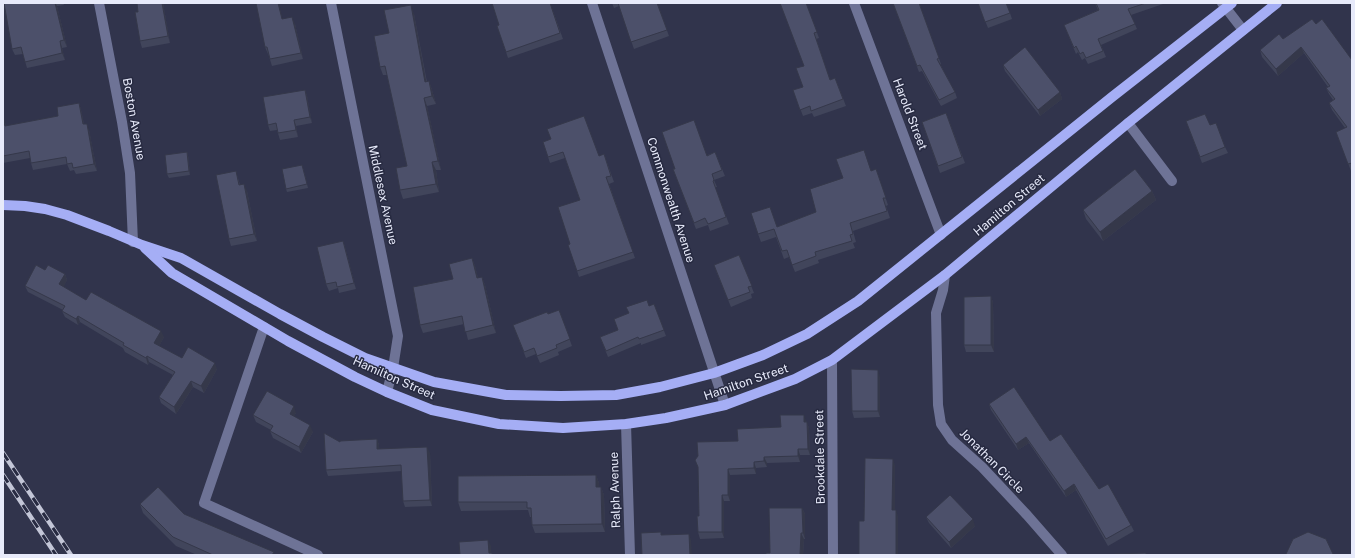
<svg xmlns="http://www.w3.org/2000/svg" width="1355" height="558" font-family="'Public Sans',sans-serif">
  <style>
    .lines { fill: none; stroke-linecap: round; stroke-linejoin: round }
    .minor { stroke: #6e7396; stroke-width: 10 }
    .major { stroke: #a5aef5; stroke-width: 10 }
    .rail-casing { stroke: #c3c6d7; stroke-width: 4.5 }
    .rail { stroke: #272a41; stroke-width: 3; stroke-dasharray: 9; stroke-linecap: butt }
    .wall { fill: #41455b }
    .shaded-wall { fill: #35384a }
    .building { fill: #4c506a; stroke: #35384a }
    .labels { text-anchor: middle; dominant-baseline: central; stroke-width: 3; stroke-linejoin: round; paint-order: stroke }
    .street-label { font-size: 12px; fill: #e7eafa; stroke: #272a41 }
  </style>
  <rect width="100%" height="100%" fill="#31344c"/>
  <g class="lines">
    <!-- minor -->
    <g class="minor">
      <polyline points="99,3 122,122 130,173 133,242"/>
      <polyline points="331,3 398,336 393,368 387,392"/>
      <polyline points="592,3 725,405"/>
      <polyline points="854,3 941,235"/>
      <polyline points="1222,3 1243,30"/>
      <polyline points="1128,123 1172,181"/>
      <polyline points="945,275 943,290 936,313 938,405 941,424 952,440 982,467 1027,515 1062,555"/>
      <polyline points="264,327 204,503 318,555"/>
      <polyline points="832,360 833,555"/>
      <polyline points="626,424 630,555"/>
    </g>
    <!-- major -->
    <g class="major">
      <polyline points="3,205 25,206 45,209 67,215 109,231 142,245 181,258 280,314 323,337 365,358 434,382 506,395 561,396 616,395 660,387 714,373 763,355 807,334 858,301 1112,97 1232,3"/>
      <polyline points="145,248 172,273 288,341 355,377 387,392 432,410 499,424 563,428 626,424 666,418 725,405 795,379 832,360 945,275 1128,123 1277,3"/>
    </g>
    <!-- rail casing -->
    <g class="rail-casing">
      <g id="rail">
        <polyline points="3,453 71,555"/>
        <polyline points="3,475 56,555"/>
      </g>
    </g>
    <!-- rail -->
    <use href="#rail" class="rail"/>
  </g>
  <!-- wall -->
  <g class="wall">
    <polygon points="4,3 63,3 64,5 57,6 67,47 62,48 65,60 27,68 23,54 15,55 12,49"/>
    <polygon points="137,3 163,3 170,43 142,48 140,41 138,12"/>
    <polygon points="550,3 563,39 508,58 497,26"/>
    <polygon points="612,3 657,3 669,36 634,49 619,6 614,8"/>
    <polygon points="806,3 819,38 816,39 830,80 835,78 846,106 814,117 812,113 803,116 793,90 803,87"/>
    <polygon points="893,3 919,3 941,64 940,64 955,92 957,98 941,106 922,71 919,72"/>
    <polygon points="978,3 1010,13 1012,19 988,28"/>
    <polygon points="1095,3 1166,3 1131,15 1137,29 1101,45 1106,57 1088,64 1085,58 1082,60 1078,52 1076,54 1064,25 1098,10"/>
    <polygon points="414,14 427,82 429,81 432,90 436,104 427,106 441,170 436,170 439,192 403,199 400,190 407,166 387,75 383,75 380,67 389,33"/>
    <polygon points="283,19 295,24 303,59 272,66 268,53 268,54 265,47"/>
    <polygon points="1316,24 1352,60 1352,170 1351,171 1336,132 1345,128 1332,110 1329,103 1333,100 1329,94 1326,88 1328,87 1304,53 1278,76 1262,57 1260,50"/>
    <polygon points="1003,65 1060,92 1062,99 1040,116 1005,71"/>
    <polygon points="305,90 307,96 312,123 296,126 298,137 280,140 277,130 270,131 268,125"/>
    <polygon points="79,103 81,110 84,124 89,130 97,171 76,174 74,170 70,171 67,164 33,170 31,163 30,158 3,163 3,117 6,126 58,116"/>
    <polygon points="946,113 965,163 940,173 922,122"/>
    <polygon points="1186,121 1210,125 1225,147 1228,153 1202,163"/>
    <polygon points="543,142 599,156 604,154 614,182 609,184 635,258 579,277 577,271 570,244 580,200 565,158 550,163"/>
    <polygon points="187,152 188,155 190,175 169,178 167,174"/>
    <polygon points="715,152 725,176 714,180 717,187 715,187 729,224 710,231 708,225 696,229 673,169"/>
    <polygon points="303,168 308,188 287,192 286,189"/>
    <polygon points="876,169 888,205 886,206 890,218 853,231 856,242 853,243 855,248 818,260 819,263 795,272 789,257 784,259 776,237 761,242 758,234 816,212 871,171"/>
    <polygon points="238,178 240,185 247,191 257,241 231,246 229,239"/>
    <polygon points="1152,191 1156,200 1103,241 1086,219 1083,210"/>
    <polygon points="343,241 345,247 356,289 339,293 338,288 329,291 326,284"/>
    <polygon points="739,255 754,293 751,294 752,298 731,307 716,271"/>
    <polygon points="472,258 475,266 478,278 482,277 485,285 496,333 468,340 464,324 423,333 420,325 453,279"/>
    <polygon points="45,270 65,274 67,280 63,287 86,300 164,337 159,346 182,358 217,369 204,393 193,387 176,414 161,403 159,397 173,375 149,362 148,365 125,352 123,348 80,322 78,325 65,317 62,311 63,310 28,292 25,286"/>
    <polygon points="991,296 993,303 994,352 966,352 964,345"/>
    <polygon points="654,304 666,336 641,345 641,343 608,357 600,337 618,330 649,306"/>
    <polygon points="559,310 572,346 558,352 559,355 540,363 536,354 526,358 513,325 548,314"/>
    <polygon points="880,377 880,417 854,418 852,411"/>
    <polygon points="989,404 1050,441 1099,489 1131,525 1134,531 1108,546 1076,490 1066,497 1029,443 1018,450 991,410"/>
    <polygon points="296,413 294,416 313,432 301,453 273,438 270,431 271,430 256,422 253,415"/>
    <polygon points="806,421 809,428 810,455 800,455 800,462 767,463 767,467 756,468 756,474 730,475 730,501 724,501 724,538 700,539 698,532 699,516 738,441 781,427"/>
    <polygon points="377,439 379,445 379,449 430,453 432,506 405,507 403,501 402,471 328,476 326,470 340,442"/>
    <polygon points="596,475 599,483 599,487 601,487 604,495 605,532 535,533 532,525 531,517 530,517 528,510 461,511 458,502"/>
    <polygon points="140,504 184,514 275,555 197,555 176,546 143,513"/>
    <polygon points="802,508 805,514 805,539 804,539 803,555 766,555 770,553"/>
    <polygon points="926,517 975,526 951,548 929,523"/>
  </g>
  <!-- shaded-wall -->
  <g class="shaded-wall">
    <polygon points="55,3 57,6 67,47 64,40"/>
    <polygon points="162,3 163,3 170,43 168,36"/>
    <polygon points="278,3 279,3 284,26 282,19"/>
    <polygon points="411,5 414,14 428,91 425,82"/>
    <polygon points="292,17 295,24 303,59 301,53"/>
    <polygon points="60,41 62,48 65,60 62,53"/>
    <polygon points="1301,47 1304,53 1278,76 1276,69"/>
    <polygon points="429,81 432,90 436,104 432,96"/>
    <polygon points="305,90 307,96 312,123 310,117"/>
    <polygon points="1060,92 1062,99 1040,116 1038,110"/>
    <polygon points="424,98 427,106 441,170 438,161"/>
    <polygon points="79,103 81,110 85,131 83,124"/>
    <polygon points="3,117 5,121 7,133 5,126"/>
    <polygon points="294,120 296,126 298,137 296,130"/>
    <polygon points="87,124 89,130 97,171 94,164"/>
    <polygon points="187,152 188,155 190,175 189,171"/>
    <polygon points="432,162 436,170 439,192 436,184"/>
    <polygon points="244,184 247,191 257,241 254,234"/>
    <polygon points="1152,191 1156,200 1103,241 1100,232"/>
    <polygon points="343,241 345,247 356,289 354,283"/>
    <polygon points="472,258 475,266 480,286 477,278"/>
    <polygon points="65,274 67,280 62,291 59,284"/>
    <polygon points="482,277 485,285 496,333 493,325"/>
    <polygon points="991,296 993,303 994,352 991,345"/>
    <polygon points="78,316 80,322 78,325 76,319"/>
    <polygon points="161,331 164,337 157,350 154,343"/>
    <polygon points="147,356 149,362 148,365 146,358"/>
    <polygon points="215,363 217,369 204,393 201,386"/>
    <polygon points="878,370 880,377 880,417 878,411"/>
    <polygon points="191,381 193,387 176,414 174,407"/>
    <polygon points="294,406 296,413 292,420 290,414"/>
    <polygon points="804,415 806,421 806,428 804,422"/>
    <polygon points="807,422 809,428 810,455 808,449"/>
    <polygon points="310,425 313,432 301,453 299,447"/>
    <polygon points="1026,437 1029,443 1018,450 1016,444"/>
    <polygon points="377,439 379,445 380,455 377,449"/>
    <polygon points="427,447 430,453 432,506 430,500"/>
    <polygon points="798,449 800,455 800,462 798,456"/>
    <polygon points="764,457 767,463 767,467 764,461"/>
    <polygon points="893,459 895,465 895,516 892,510"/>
    <polygon points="754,462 756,468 756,474 754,468"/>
    <polygon points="728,469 730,475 730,501 728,495"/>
    <polygon points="596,475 599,483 599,495 596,487"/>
    <polygon points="1074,484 1076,490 1066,497 1064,491"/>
    <polygon points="601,487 604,495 605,532 602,524"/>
    <polygon points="722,495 724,501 724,538 722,532"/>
    <polygon points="802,508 805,514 805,539 803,533"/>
    <polygon points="896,510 898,516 898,555 896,555"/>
    <polygon points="973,519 975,526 951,548 949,542"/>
    <polygon points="801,533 804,539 803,555 800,555"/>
    <polygon points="689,534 691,540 692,555 690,555"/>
    <polygon points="488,540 491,546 491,555 489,553"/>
  </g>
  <!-- building -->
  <g class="building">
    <polygon points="4,3 55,3 64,40 60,41 62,53 25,62 21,47 12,49"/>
    <polygon points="137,3 162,3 168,36 140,41 135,12 138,12"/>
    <polygon points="256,3 278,3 282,19 292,17 301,53 270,59 267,47 265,47"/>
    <polygon points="492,3 550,3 560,33 506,52 497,26 499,25"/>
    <polygon points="618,3 657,3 667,30 631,42"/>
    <polygon points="780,3 806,3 817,32 814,33 830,80 835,78 843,99 811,111 810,106 800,110 793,90 803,87 796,68 804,66"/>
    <polygon points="893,3 919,3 939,58 937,59 955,92 939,100 920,65 917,66"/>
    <polygon points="978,3 1006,3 1010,13 985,22"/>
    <polygon points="1096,3 1146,3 1128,9 1135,24 1098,39 1103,51 1086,58 1083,52 1080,54 1076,46 1074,48 1064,25 1099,10"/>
    <polygon points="411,5 425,82 429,81 432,96 424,98 438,161 432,162 436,184 400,190 396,168 407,166 385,66 380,67 374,36 389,33 384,10"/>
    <polygon points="1312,19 1316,24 1322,19 1352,60 1352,163 1348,164 1336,132 1347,127 1329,103 1335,99 1326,88 1330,86 1301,47 1276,69 1260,50 1279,34 1283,39"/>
    <polygon points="1025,47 1060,92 1038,110 1003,65"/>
    <polygon points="305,90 310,117 294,120 296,130 278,133 276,123 268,125 263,97"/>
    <polygon points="79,103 83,124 87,124 94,164 73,168 72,163 67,164 66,157 31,163 29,151 3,156 3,119 5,126 58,116 57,107"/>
    <polygon points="946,113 962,157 938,166 922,122"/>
    <polygon points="1205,114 1210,125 1216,123 1225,147 1200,157 1186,121"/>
    <polygon points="584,116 599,156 604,154 611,176 606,177 633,252 577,271 568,245 570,244 558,207 580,200 563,152 548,157 543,142 551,139 547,129"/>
    <polygon points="694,120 707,156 715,152 722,170 712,174 714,180 713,181 726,217 708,224 705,218 694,223 673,169 675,169 662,132"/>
    <polygon points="864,150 871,171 876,169 886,198 883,198 887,211 850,223 853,234 850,235 852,241 815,252 816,256 792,265 787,250 782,251 774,229 758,234 751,213 770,207 777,227 816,212 810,189 843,178 836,159"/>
    <polygon points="187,152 189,171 167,174 165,155"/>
    <polygon points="302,165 307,184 286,189 282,169"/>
    <polygon points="1135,169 1152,191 1100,232 1083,210"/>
    <polygon points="236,171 239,185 244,184 254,234 229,239 216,175"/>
    <polygon points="343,241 354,283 337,287 336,282 326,284 317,247"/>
    <polygon points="739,255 752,286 748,287 750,292 728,300 714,265"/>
    <polygon points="472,258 477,278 482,277 493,325 465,332 462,316 420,325 413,287 453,279 449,264"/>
    <polygon points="36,265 45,270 48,265 65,274 59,284 86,300 91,292 161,331 154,343 182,358 188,347 215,363 201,386 191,381 174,407 159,397 175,372 147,356 146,358 123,345 124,343 78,316 76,319 62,311 65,306 25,286"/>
    <polygon points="991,296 991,345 964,345 964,297"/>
    <polygon points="647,300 649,306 654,304 664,330 639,339 638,337 606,351 600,337 618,330 614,319 629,313 626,307"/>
    <polygon points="559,310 570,339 556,345 557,348 537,356 534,348 524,352 513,325 547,312 548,314"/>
    <polygon points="851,369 878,370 878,411 852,411"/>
    <polygon points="1014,387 1050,441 1061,434 1099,489 1108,484 1131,525 1106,539 1074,484 1064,491 1026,437 1016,444 989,404"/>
    <polygon points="267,391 294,406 290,414 310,425 299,447 270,431 273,426 253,415"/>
    <polygon points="780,415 804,415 804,422 807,422 808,449 798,449 798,456 764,457 764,461 754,462 754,468 728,469 728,495 722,495 722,532 698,532 697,516 699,516 698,467 695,460 698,456 697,442 738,441 737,429 781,427"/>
    <polygon points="324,433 340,442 340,441 377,439 377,449 427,447 430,500 403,501 401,465 326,470"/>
    <polygon points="865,458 893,459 892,510 896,510 896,555 859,555 859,521 864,521"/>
    <polygon points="596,475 596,487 601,487 602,524 532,525 531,508 527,508 527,502 458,502 458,476"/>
    <polygon points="158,487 184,514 274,552 272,555 213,555 173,537 140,504"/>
    <polygon points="950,495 973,519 949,542 926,517"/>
    <polygon points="769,508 802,508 803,533 801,533 800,555 766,555 766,553 770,553"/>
    <polygon points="661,532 661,535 689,534 690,555 642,555 641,533"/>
    <polygon points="1308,532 1326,539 1333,554 1332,555 1286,555 1286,554 1293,539"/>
    <polygon points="488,540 489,553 492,553 492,555 460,555 459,542"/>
    <polygon points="1146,553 1146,555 1115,555 1115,554"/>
  </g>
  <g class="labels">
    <!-- street labels -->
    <g class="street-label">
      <text transform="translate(910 114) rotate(69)">Harold Street</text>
      <text transform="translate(134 119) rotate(80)">Boston Avenue</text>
      <text transform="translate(383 195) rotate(78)">Middlesex Avenue</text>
      <text transform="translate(671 200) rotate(72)">Commonwealth Avenue</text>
      <text transform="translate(1009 205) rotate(-40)">Hamilton Street</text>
      <text transform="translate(394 378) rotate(24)">Hamilton Street</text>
      <text transform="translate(746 382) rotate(-19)">Hamilton Street</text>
      <text transform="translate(820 457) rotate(-91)">Brookdale Street</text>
      <text transform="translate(992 461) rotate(45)">Jonathan Circle</text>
      <text transform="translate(615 490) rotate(-92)">Ralph Avenue</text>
    </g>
  </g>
  <!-- border -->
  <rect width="1355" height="558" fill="none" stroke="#e7eafa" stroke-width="8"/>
</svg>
